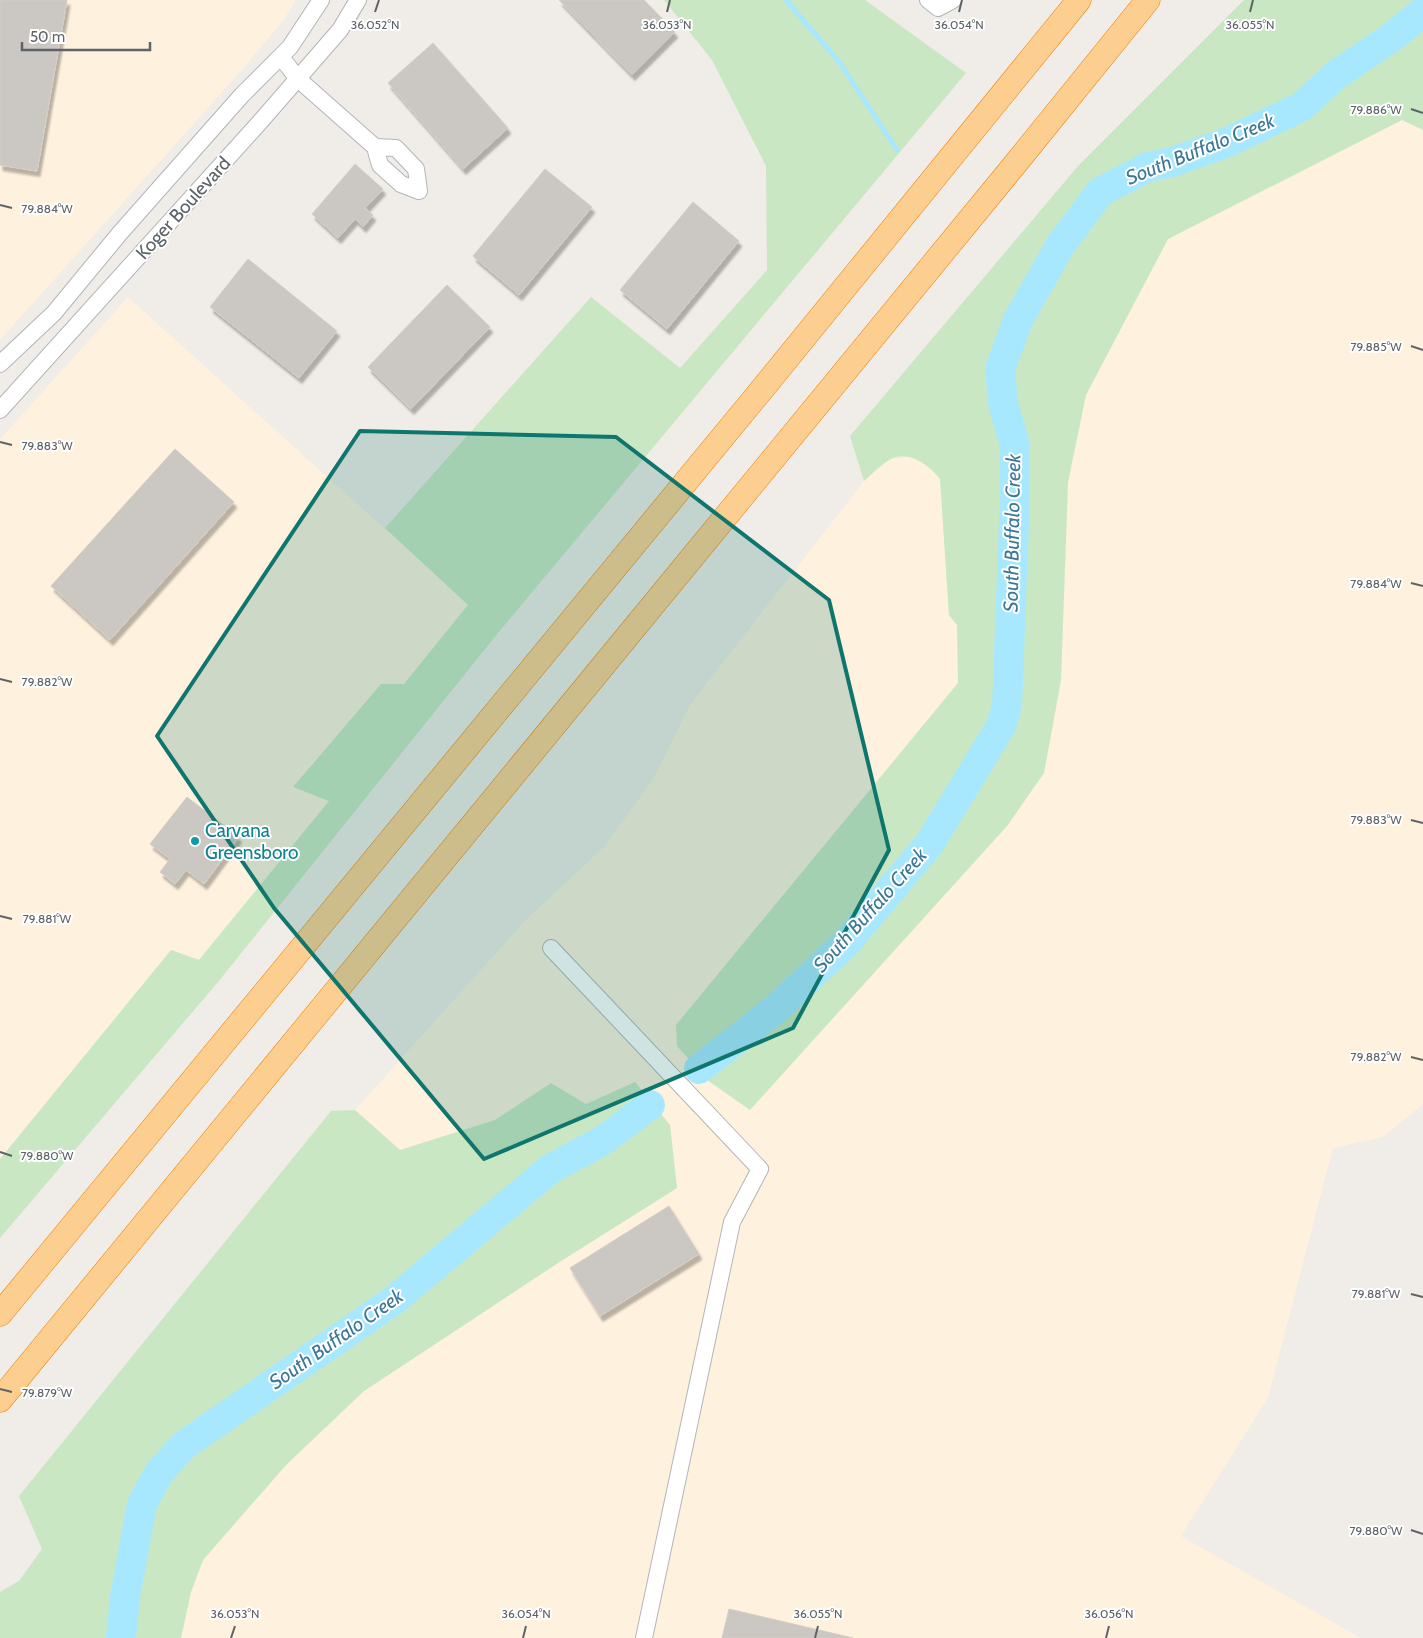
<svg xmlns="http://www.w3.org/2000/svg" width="1423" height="1638" font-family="Cabin,sans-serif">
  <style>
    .commercial { fill: #fef1de }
    .green { fill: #cae7c3 }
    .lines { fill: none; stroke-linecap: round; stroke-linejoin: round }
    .stream { stroke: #a8e8ff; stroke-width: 5 }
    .river { stroke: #a8e8ff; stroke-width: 30 }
    .building { fill: #cbc7c3; stroke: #d5cdc5; filter: url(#shadow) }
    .minor-casing { stroke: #b2b5b9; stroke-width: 18 }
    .highway-casing { stroke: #f57f01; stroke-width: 25 }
    .minor { stroke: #fff; stroke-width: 16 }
    .highway { stroke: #fccf91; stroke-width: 24 }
    .marked { fill: #0f766e; fill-opacity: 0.2; stroke: #0f766e; stroke-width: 4; stroke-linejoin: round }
    .ticks { fill: none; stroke: #5e6367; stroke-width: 2 }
    .culture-dot { fill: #0f9aa8; stroke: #fff; stroke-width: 2 }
    .labels { text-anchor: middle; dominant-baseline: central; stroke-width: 4; stroke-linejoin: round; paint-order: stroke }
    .street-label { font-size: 19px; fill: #5e6367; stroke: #fff }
    .culture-label { font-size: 19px; fill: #0d838f; stroke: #fff; text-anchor: start }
    .water-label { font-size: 20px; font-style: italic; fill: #3b7897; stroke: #fff }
    .ticks-label { font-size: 12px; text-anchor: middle; fill: #5e6367; stroke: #fff; stroke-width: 4; stroke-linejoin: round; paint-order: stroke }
  </style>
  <defs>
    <filter id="shadow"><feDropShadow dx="3" dy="5.5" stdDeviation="1" flood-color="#0004"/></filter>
  </defs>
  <rect width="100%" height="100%" fill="#f0ece7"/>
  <!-- commercial -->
  <g class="commercial">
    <polygon points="0,0 296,0 283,21 241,71 0,340"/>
    <polygon points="1402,120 1423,130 1423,1104 1383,1137 1333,1148 1268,1398 1181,1536 1361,1638 181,1638 191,1592 203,1560 286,1465 364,1391 558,1263 677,1188 635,1082 586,1104 551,1083 495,1120 400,1150 355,1110 525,921 604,847 654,778 690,705 864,481 890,459 911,457 931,468 940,479 949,615 957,625 958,683 676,1025 677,1047 710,1082 750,1109 1007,826 1044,773 1061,680 1068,482 1086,395 1168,239"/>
    <polygon points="128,297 468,604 404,684 293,786 329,801 199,960 171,950 0,1159 0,439"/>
  </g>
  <!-- green -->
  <g class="green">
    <polygon points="664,0 865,0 966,73 498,633 218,982 0,1238 0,1159 171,950 199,960 329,801 293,787 381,684 404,684 468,605 385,528 591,297 680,368 767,270 766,166 712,60"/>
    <path d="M 1244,0 L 1423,0 L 1423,130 L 1402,120 L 1168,239 L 1086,395 L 1068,482 L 1061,680 L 1044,773 L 1007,826 L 750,1110 L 710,1082 L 677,1046 L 676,1025 L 958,683 L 957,625 L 949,615 L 940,479 C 929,465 908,449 889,460 C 880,465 872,474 864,481 L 850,436 L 1078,166 Z"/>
    <polygon points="635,1082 670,1125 677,1188 558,1263 364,1391 286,1465 203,1560 191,1592 181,1638 0,1638 0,1592 19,1581 42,1549 19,1496 331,1111 355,1110 400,1150 495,1120 551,1083 586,1104"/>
  </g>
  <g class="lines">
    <!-- stream -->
    <polyline class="stream" points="786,0 840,63 897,150"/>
    <!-- river -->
    <g class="river">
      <polyline points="699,1069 777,1008 847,942 930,843 1001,726 1007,706 1015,495 1015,446 1003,403 1000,369 1018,320 1060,246 1100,192 1148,167 1172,162 1228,142 1301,107 1336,75 1392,37 1423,12"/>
      <polyline points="121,1638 125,1597 142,1504 159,1473 184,1445 393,1301 550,1169 602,1141 650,1105"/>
    </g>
  </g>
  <!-- building -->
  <g class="building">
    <polygon points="0,0 67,0 37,171 0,165"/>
    <polygon points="559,0 644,0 675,32 632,75"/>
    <polygon points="433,43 508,128 463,169 388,83"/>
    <polygon points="355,164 383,189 365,208 373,215 363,227 355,219 338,238 312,214"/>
    <polygon points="545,169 592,207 519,295 473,256"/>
    <polygon points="693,202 739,241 667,329 620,290"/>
    <polygon points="248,259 337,331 299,378 210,307"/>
    <polygon points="447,285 490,327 411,409 368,367"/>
    <polygon points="175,449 234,502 110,640 51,586"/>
    <polygon points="187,797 239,837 204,884 186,870 175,884 160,872 170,859 150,844"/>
    <polygon points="669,1206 699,1254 600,1316 570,1268"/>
    <polygon points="729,1609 853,1638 722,1638"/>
  </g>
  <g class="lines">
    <!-- minor casing -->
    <g class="minor-casing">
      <g id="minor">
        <polyline points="928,0 938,8 953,0"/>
        <polyline points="281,57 298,79 375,147 380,165 401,184 419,191 416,169 396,148 375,147"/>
        <polyline points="0,364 54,313 120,233 242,95 290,47 321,0"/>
        <polyline points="0,410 260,122 340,30 358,0"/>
        <polyline points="551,948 760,1169 732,1222 644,1638"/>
      </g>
    </g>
    <!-- highway casing -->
    <g class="highway-casing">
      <g id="highway">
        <polyline points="0,1314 759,393 1079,0"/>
        <polyline points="0,1400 1012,168 1148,0"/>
      </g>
    </g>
    <!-- minor -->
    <use href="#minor" class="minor"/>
    <!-- highway -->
    <use href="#highway" class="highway"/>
  </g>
  <!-- marked area -->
  <path class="marked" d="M 360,431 L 616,437 L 829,600 L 889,850 L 793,1028 L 484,1159 L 274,908 L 157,736 Z"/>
  <!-- ticks -->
  <path class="ticks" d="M 375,12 L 379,0M 667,12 L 670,0M 959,12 L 962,0M 1250,12 L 1253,0M 1411,109 L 1423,113M 0,205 L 12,208M 1411,346 L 1423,350M 0,442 L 12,445M 1411,583 L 1423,586M 0,679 L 12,682M 1411,820 L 1423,823M 0,916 L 12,919M 1411,1057 L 1423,1060M 0,1152 L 12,1156M 1411,1294 L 1423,1297M 0,1389 L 12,1392M 1411,1530 L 1423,1534M 231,1638 L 235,1626M 523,1638 L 526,1626M 815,1638 L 818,1626M 1106,1638 L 1109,1626"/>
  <!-- markers -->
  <circle class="culture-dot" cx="195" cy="841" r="5"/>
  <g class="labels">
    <!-- street labels -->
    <g class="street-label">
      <text transform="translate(183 208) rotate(-48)">Koger Boulevard</text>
    </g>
    <!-- culture labels -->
    <g class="culture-label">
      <text x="205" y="830">Carvana<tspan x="205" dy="22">Greensboro</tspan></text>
    </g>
    <!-- water labels -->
    <g class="water-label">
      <text transform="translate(1200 149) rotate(-22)">South Buffalo Creek</text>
      <text transform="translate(1012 533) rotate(-89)">South Buffalo Creek</text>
      <text transform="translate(870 910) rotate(-48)">South Buffalo Creek</text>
      <text transform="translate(336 1339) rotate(-35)">South Buffalo Creek</text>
    </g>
  </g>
  <g class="ticks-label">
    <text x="375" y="29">36.052°N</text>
    <text x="667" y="29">36.053°N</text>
    <text x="959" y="29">36.054°N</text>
    <text x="1250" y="29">36.055°N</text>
    <text x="1376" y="114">79.886°W</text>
    <text x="47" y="213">79.884°W</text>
    <text x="1376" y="351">79.885°W</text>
    <text x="47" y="450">79.883°W</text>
    <text x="1376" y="588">79.884°W</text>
    <text x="47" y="686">79.882°W</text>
    <text x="1376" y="824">79.883°W</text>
    <text x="47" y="923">79.881°W</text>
    <text x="1376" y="1061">79.882°W</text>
    <text x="47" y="1160">79.880°W</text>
    <text x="1376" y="1298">79.881°W</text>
    <text x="47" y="1397">79.879°W</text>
    <text x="1376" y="1535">79.880°W</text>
    <text x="235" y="1618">36.053°N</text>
    <text x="526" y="1618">36.054°N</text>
    <text x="818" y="1618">36.055°N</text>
    <text x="1109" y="1618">36.056°N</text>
  </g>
  <!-- scale -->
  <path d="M22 42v8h128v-8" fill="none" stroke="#5e6367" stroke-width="2.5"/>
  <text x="30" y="42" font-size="15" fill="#5e6367" stroke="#ffffff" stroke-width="4" paint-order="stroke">50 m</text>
</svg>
